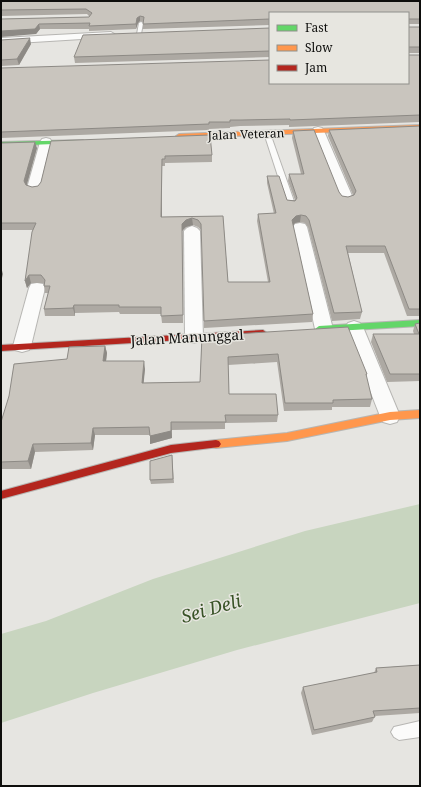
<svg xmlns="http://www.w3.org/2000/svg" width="421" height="787" font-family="'Noto Serif',serif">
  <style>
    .water { fill: #c8d5bf }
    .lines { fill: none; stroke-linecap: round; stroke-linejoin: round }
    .lane-casing { stroke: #b7b6b3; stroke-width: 2 }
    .street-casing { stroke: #b7b6b3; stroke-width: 2 }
    .fast-casing { stroke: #b7b6b3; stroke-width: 2 }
    .slow-casing { stroke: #b7b6b3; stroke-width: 2 }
    .jam-casing { stroke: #b7b6b3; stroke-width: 2 }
    .lane { fill: #fbfbfa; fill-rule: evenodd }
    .street { fill: #fbfbfa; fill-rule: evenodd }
    .fast { fill: #63d668; fill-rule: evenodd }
    .slow { fill: #ff974d; fill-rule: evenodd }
    .jam { fill: #b3261e; fill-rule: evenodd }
    .wall { fill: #ada9a3 }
    .shaded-wall { fill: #8d8a85 }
    .building { fill: #c9c5be; stroke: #8d8a85 }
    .labels { text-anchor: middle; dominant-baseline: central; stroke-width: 3; stroke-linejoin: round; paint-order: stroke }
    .far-street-label { font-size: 12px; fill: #0e0e0c; stroke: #e7e6e0 }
    .street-label { font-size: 14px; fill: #0e0e0c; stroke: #e7e6e0 }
    .near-water-label { font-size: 18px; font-style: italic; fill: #395327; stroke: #e7e6e0 }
  </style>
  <rect width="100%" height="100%" fill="#e6e5e1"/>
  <!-- water -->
  <polygon class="water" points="420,504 420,603 237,650 93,693 1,723 1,634 46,621 153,579 305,531"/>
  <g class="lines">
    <!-- lane casing -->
    <g class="lane-casing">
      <g id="lane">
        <polygon points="141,22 143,23 141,34 139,35 137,34 139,23"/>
        <polygon points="265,132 270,133 295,204 294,206 288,206 287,204 264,133"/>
        <polygon points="420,721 420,737 399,740 394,737 391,732 394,727"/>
      </g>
    </g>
    <!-- street casing -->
    <g class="street-casing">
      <g id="street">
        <polygon points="111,32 116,35 114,37 1,44 1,38"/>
        <polygon points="318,127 322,128 324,131 353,198 351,201 346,202 341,201 339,198 312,131 314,128"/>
        <polygon points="46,138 50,139 52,142 41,188 39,191 34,192 29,191 27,188 40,142 42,139"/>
        <polygon points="300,223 305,224 307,227 333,329 330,333 324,335 318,333 315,329 293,227 295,224"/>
        <polygon points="192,226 197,228 200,231 203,337 200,341 194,343 188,341 185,337 184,231 187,228"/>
        <polygon points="37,283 43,284 45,288 31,346 29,350 22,352 15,350 13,346 29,288 31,284"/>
        <polygon points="354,321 360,323 363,327 400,416 397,422 390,424 383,422 380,416 345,327 348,323"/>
      </g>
    </g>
    <!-- fast casing -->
    <g class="fast-casing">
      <g id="fast">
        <polygon points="83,140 84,141 81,143 1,146 1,142"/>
        <polygon points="420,320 420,326 319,332 315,329 319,326"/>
      </g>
    </g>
    <!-- slow casing -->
    <g class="slow-casing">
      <g id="slow">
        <polygon points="420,125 420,129 179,138 176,136 179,134"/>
        <polygon points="420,410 420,418 390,420 287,441 216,448 213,447 211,444 213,441 216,440 287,433 390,412"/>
      </g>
    </g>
    <!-- jam casing -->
    <g class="jam-casing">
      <g id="jam">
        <polygon points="263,330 267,333 266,335 1,351 1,345"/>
        <polygon points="216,440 219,441 221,444 219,447 171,453 1,499 1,491 171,445"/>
      </g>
    </g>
    <!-- lane -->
    <use href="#lane" class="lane"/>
    <!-- street -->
    <use href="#street" class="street"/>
    <!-- fast -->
    <use href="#fast" class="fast"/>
    <!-- slow -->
    <use href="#slow" class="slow"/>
    <!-- jam -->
    <use href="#jam" class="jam"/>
  </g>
  <!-- wall -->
  <g class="wall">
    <polygon points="1,1 420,1 420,24 408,24 408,27 420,27 420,53 408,53 408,55 420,55 420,122 289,127 289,125 240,126 230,127 230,128 209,129 209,130 1,138 1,68 408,83 270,13 270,25 143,29 143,22 140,21 138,23 136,29 89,31 89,29 40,29 36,34 1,19 89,17 90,17 87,14 1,16"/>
    <polygon points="270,28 270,57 75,63 74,57"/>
    <polygon points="1,40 31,44 19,65 1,66"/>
    <polygon points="420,126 420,316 407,316 384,253 348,253 362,312 360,319 332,321 308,227 305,223 300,222 295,223 293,225 313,314 312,322 204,328 202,231 198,227 193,225 186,227 182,231 183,323 162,323 161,314 120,314 119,312 75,313 75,316 45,316 44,309 48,293 45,293 44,286 44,284 43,283 31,283 27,288 25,281 33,230 1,230 1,143 37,148 26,185 32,187 38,186 41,182 51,141 212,155 212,162 165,163 165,166 162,166 162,217 223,216 228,282 268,282 257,221 258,214 274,214 267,183 267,176 287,200 295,200 288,181 289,174 301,174 292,138 293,131 342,196 348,197 353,195 328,136 329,130"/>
    <polygon points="420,323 420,381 387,382 371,342 373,334 414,334 413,331 415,324"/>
    <polygon points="202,336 367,374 366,377 372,399 370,407 332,407 332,410 284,411 277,362 228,365 229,394 278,415 277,422 225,423 225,429 172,430 172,438 150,444 150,435 95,435 93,450 35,452 31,469 1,469 1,422 67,359 105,346 107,353 106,361 145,369 143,383 200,382"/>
    <polygon points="172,455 174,483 151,484 150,480"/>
    <polygon points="420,665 420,713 375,716 372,722 312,735 301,693 303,687 374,673 376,668"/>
  </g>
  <!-- shaded-wall -->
  <g class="shaded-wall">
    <polygon points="140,16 140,21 138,23 136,29 136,24 137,18"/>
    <polygon points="39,24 40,29 36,34 1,37 1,31"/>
    <polygon points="30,38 31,44 19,65 17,59"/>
    <polygon points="35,142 37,148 26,188 24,181"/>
    <polygon points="162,159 162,224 161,217"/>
    <polygon points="301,215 300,222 295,223 292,227 292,220 296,216"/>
    <polygon points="192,218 193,225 186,227 182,231 183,323 182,224 186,220"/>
    <polygon points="1,267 3,274 1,282"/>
    <polygon points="29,275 31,283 27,288 25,281"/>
    <polygon points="74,305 75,313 75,316 73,308"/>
    <polygon points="105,346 107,353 105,369 103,361"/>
    <polygon points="144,361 145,369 143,390 142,383"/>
    <polygon points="171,422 172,438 150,444 150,436"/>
    <polygon points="93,428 95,435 93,450 91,443"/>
    <polygon points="33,444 35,452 31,469 28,461"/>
  </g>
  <!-- building -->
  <g class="building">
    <polygon points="1,1 420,1 420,19 408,19 408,27 420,27 420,47 408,47 408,55 420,55 420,115 290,120 290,119 241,120 230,120 230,122 209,122 209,124 1,132 1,68 270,60 270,83 408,83 408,13 270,13 270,19 143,24 144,17 140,16 137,18 136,24 89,26 90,23 39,24 35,29 1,31 1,19 89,17 92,13 86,9 1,10"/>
    <polygon points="270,28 270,51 74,57 83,35"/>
    <polygon points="30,38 17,59 1,60 1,40"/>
    <polygon points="420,126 420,309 409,309 385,246 346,246 362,312 334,313 309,220 306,216 301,215 296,216 292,220 313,314 204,321 201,224 198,220 192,218 186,220 182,224 183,315 161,316 161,307 119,307 119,305 74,305 73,308 44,309 50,286 44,286 45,280 41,275 29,275 25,281 32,232 36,223 1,223 1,143 35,142 24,181 26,185 32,187 38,186 41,182 51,141 210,135 212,155 165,156 165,159 162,159 161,217 223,216 228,282 270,282 258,214 276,213 267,176 279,176 287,200 295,201 297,198 289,174 304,174 293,131 314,130 339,192 342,196 348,197 354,195 356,191 329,130"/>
    <polygon points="420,323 420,374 390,374 373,334 419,334 415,324"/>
    <polygon points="348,327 367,374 366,374 372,399 333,400 333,403 285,403 278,354 228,357 229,394 276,394 278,415 225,415 226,422 171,422 171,431 150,436 149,427 93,428 91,443 33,444 28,461 1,462 1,422 9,396 14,364 67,359 69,347 105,346 103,361 144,361 142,383 200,382 202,336"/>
    <polygon points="172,455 173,479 150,480 150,461"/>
    <polygon points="420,665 420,708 373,711 375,717 314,730 303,687 377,672 376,668"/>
  </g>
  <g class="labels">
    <!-- far-street labels -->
    <g class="far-street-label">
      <text transform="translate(246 134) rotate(-2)">Jalan Veteran</text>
    </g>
    <!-- street labels -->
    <g class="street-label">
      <text transform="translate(187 337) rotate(-3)">Jalan Manunggal</text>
    </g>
    <!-- near-water labels -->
    <g class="near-water-label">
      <text transform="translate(211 608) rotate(-16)">Sei Deli</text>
    </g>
  </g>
  <!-- border -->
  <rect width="421" height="787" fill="none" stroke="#0e0e0c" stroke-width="4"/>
  <!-- legend -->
  <rect x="269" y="12" width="140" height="72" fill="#e7e6e0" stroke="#90908b"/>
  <rect x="277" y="25" width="20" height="6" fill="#63d668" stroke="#90908b"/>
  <text x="305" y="32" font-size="12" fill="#0e0e0c">Fast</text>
  <rect x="277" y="45" width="20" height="6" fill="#ff974d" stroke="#90908b"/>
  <text x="305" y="52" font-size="12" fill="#0e0e0c">Slow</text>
  <rect x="277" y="65" width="20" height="6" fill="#b3261e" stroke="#90908b"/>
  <text x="305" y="72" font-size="12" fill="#0e0e0c">Jam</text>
</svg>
